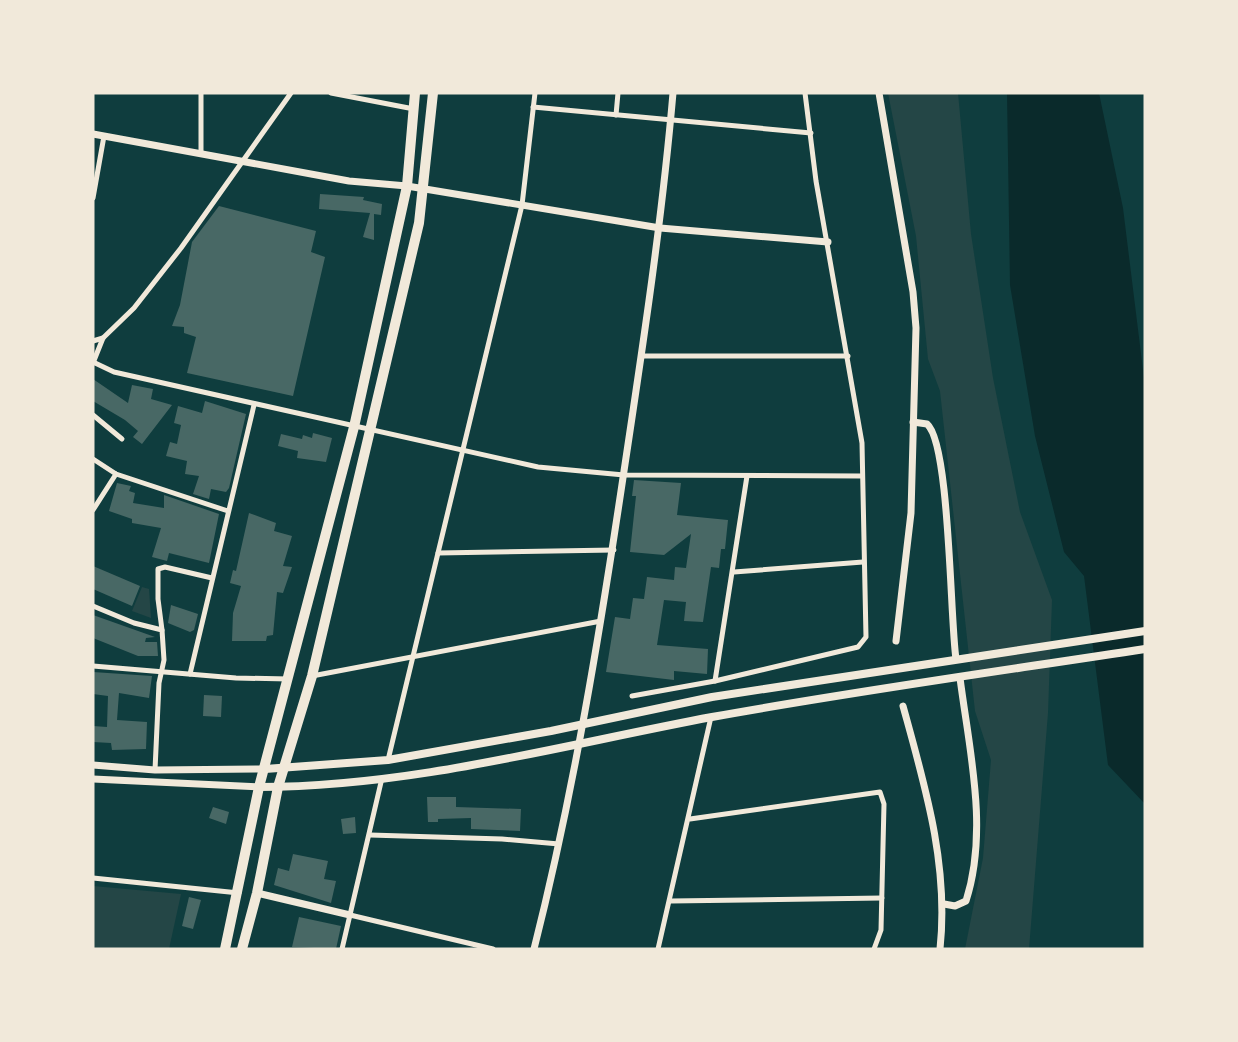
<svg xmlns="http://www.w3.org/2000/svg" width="1238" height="1042" font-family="'Titillium Web',sans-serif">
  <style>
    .green { fill: #244646 }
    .water { fill: #0a2a2b }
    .building { fill: #486865 }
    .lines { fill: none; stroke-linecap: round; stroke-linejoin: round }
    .minor { stroke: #f1e9da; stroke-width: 5 }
    .tertiary { stroke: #f1e9da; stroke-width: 7 }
    .secondary { stroke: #f1e9da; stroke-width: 8 }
    .trunk { stroke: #f1e9da; stroke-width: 10 }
  </style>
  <rect width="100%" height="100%" fill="#0f3d3e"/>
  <!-- green -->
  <g class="green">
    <polygon points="888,93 958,93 971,234 993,378 1020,512 1052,600 1048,713 1029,949 965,949 983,858 991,760 975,711 940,391 928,359 916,236"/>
    <polygon points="142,587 149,589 151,618 132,611"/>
    <polygon points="93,886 181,894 169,949 93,949"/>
  </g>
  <!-- water -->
  <polygon class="water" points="1007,93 1099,93 1123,208 1145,386 1145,804 1108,765 1084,576 1064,552 1035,436 1010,285"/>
  <!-- building -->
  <g class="building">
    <polygon points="320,194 364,197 363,200 382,204 381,215 374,214 374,240 363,237 370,213 319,209"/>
    <polygon points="219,206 316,231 311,252 325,257 293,396 187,373 196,337 184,333 184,327 172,326 180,305 192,242"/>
    <polygon points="93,379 128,403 132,385 153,389 151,399 172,405 142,444 133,437 138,431 125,420 93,401"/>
    <polygon points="205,401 246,414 229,488 226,492 211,489 209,499 193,494 199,476 185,474 187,461 166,456 170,442 177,444 181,425 174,423 178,406 202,413"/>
    <polygon points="313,433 332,438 326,462 297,458 298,451 278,446 281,434 302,439 303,435 312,438"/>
    <polygon points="634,480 681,483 677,515 728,520 725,549 721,549 719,568 711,567 703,622 684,621 686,602 664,600 657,645 708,649 707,674 674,671 674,680 606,672 615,617 630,619 633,598 644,599 647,577 674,580 675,567 686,568 691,534 664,555 630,552 636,496 632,496"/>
    <polygon points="117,483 131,486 129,491 135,493 133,503 164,508 164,495 219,514 209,563 169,553 167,561 152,557 161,528 132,523 132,519 109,511"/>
    <polygon points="249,513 276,523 274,531 292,536 283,566 292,567 283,593 277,592 273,635 267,636 266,641 232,641 233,613 241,586 230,583 233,570 236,571"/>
    <polygon points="93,566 140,586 132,606 93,589"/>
    <polygon points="171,605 198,614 194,630 190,632 168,623"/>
    <polygon points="93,615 155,637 146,638 145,642 157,642 158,656 138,656 93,638"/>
    <polygon points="93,672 152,676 149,698 119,693 117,720 147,722 146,749 112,750 111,743 93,742 93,726 107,727 108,696 93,694"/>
    <polygon points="204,695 222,696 221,717 203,716"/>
    <polygon points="427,797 456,797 456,807 521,809 520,831 471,829 471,818 438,819 438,822 428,822"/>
    <polygon points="213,807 229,812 226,824 209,818"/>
    <polygon points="355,817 356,833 343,834 341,819"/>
    <polygon points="293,854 328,861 324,879 336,881 331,903 274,885 278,868 289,871"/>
    <polygon points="189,897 201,900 193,929 182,926"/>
    <polygon points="299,917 341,926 336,949 292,947"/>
  </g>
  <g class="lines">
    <!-- minor -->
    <g class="minor">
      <polyline points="331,93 414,109"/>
      <polyline points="533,107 811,133"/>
      <polyline points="616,115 618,93"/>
      <polyline points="201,152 201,93"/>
      <polyline points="93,198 104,136"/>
      <polyline points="93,341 103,338"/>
      <polyline points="642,356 848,356"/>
      <polyline points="93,362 114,372 538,467 624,475 861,476"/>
      <polyline points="93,363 103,338 134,308 181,248 291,93"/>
      <polyline points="93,415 122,439"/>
      <polyline points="93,459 116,474 228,511"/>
      <polyline points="93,510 116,474"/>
      <polyline points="438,553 614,550"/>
      <polyline points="734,572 863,562"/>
      <polyline points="93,606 134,623 162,630 164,660 159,683 155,770"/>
      <polyline points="162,630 158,599 158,569 165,567 212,578"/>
      <polyline points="93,666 236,678 289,679"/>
      <polyline points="190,674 254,405"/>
      <polyline points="312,676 601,621"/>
      <polyline points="715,681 747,476"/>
      <polyline points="632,696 715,681 858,647 866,637 862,443 816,181 805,93"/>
      <polyline points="388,760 522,205 535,93"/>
      <polyline points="690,819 880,792 884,804 881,930 874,949"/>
      <polyline points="370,835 502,839 559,844"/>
      <polyline points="93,878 239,893"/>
      <polyline points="671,901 882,898"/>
      <polyline points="350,915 493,949"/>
      <polyline points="342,949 382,778"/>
      <polyline points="658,949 711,717"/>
    </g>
    <!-- tertiary -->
    <g class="tertiary">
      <polyline points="879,93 913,292 916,328 911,513 896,641"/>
      <polyline points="93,134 349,181 407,186 660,228 828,242"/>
      <path d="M 913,422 L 927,424 C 950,443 950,619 956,659"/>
      <path d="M 903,706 C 925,786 949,865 940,949"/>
      <polyline points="93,765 155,770 265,769"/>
      <polyline points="93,779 259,787"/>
      <polyline points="257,893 350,915"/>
      <path d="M 944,904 L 955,906 L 966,901 C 989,830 969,749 960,678"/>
      <path d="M 534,949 C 574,791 600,632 624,471 C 643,345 662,220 673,93"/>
    </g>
    <!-- secondary -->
    <g class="secondary">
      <polyline points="265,769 388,760 551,731 712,697 1145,631"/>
      <path d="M 259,787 C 412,787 562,745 712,717 C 856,691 1001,671 1145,649"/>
    </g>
    <!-- trunk -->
    <g class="trunk">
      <polyline points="225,949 259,787 354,427 407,186 415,93"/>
      <polyline points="242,949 257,893 278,787 312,676 419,223 433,93"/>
    </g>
  </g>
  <!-- border -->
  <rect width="1238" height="1042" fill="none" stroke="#f1e9da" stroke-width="189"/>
</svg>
